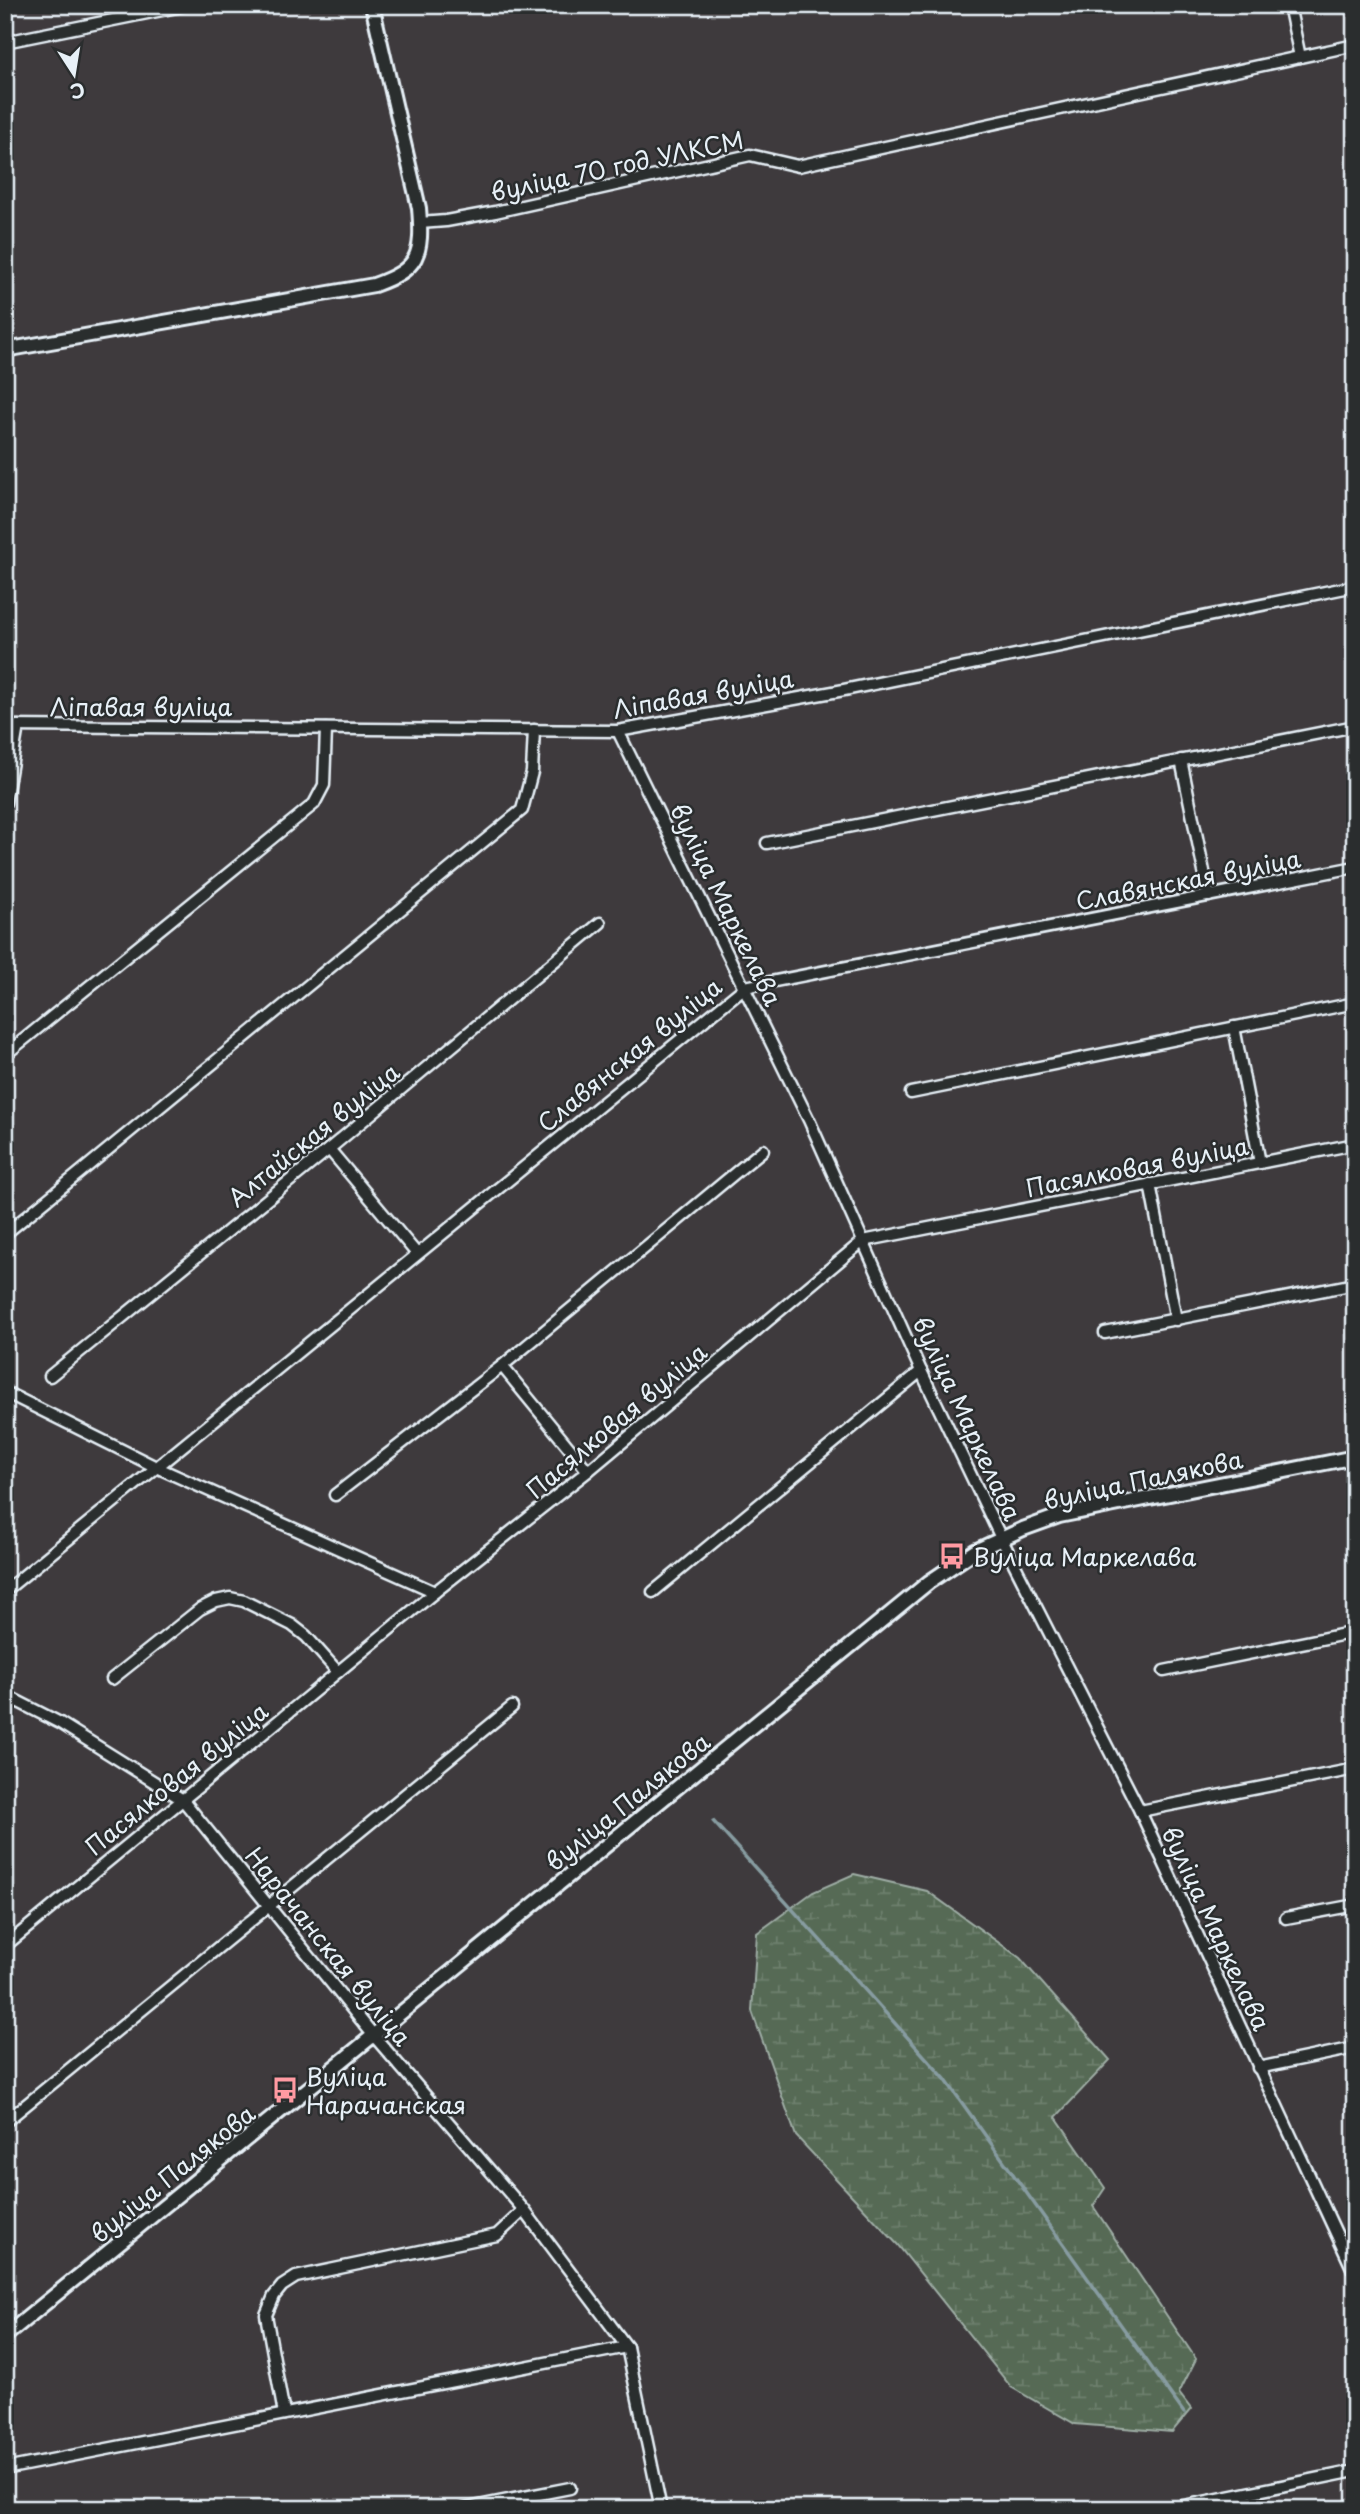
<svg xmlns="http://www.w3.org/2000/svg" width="1360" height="2514" font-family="'Playpen Sans',sans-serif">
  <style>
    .wetland { fill: url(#wetland-marsh); stroke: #9faea6; stroke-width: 2 }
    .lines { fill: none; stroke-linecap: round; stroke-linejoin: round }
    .stream { stroke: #879ca1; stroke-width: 3.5 }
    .minor-casing { stroke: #e8f1f8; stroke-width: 15 }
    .tertiary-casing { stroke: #e8f1f8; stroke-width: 18 }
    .minor { stroke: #2a2d2e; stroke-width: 10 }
    .tertiary { stroke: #2a2d2e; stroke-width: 12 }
    .labels { text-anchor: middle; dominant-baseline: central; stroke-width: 5; stroke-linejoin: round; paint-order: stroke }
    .street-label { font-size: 24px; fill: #e8f1f8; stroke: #2a2d2e }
    .poi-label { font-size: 24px; fill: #e8f1f8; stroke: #2a2d2e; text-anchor: start }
  </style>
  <defs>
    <pattern id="wetland-marsh" width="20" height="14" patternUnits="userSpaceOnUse" patternTransform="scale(1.75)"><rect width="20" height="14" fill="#566a55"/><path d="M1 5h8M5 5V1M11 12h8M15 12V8" fill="none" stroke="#6e806e"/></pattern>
  </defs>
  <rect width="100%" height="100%" fill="#3e3a3d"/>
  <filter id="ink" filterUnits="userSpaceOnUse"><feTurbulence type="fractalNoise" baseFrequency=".0143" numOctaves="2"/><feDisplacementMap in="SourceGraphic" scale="14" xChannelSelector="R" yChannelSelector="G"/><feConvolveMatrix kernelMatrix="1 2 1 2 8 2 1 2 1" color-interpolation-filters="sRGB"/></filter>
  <g filter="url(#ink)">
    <!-- wetland -->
    <polygon class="wetland" points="854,1874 927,1891 1020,1958 1110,2060 1056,2117 1105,2188 1093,2206 1196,2359 1179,2393 1191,2409 1172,2432 1075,2424 1011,2387 897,2244 796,2136 752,2011 757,1933 813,1892"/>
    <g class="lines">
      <!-- stream -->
      <polyline class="stream" points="713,1821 945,2079 1184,2413"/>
      <!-- minor casing -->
      <g class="minor-casing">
        <g id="minor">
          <polyline points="1289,5 1300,57"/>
          <polyline points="5,42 187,5"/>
          <polyline points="420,223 446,221 495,212 750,155 798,166 1355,45"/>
          <polyline points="5,726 618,731 844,690 1355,586"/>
          <polyline points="618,731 809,1120 921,1371 1001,1538 1140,1811 1355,2274"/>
          <polyline points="1181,760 1209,896"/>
          <polyline points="5,803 18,726"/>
          <polyline points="767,843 1355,726"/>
          <polyline points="1234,1027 1260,1163"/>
          <polyline points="6,1054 314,804 324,785 326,729"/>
          <polyline points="911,1093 1355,1003"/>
          <polyline points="329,1149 417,1254"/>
          <polyline points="1150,1184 1176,1320"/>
          <polyline points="5,1234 522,810 532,772 534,730"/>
          <polyline points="1105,1333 1355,1284"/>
          <polyline points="502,1366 588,1471"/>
          <polyline points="50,1376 329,1149 600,923"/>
          <polyline points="5,1392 156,1467 435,1592"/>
          <polyline points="335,1495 502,1366 763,1150"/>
          <polyline points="5,1591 745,987 1355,867"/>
          <polyline points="653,1592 921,1371"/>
          <polyline points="1164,1671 1355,1632"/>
          <polyline points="112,1679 200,1609 216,1601 230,1598 244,1601 292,1625 306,1636 338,1672"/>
          <polyline points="5,1695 60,1723 183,1800 374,2036 524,2210 627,2347 661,2509"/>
          <polyline points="1140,1811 1355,1769"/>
          <polyline points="1286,1918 1355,1905"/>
          <polyline points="5,1946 435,1592 588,1471 863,1241 1355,1144"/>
          <polyline points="1258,2068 1355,2048"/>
          <polyline points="5,2122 512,1707"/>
          <polyline points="284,2414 266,2315 274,2296 282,2286 296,2277 497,2235 524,2210"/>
          <polyline points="5,2469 627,2347"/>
          <polyline points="463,2509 570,2488"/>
          <polyline points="1169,2509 1355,2471"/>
        </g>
      </g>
      <!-- tertiary casing -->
      <g class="tertiary-casing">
        <g id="tertiary">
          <path d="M 5,350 L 374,285 C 419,269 423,255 419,208 L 372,5"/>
          <polyline points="5,2336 929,1582 975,1551 1023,1529 1059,1516 1355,1457"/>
        </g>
      </g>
      <!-- minor -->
      <use href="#minor" class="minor"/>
      <!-- tertiary -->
      <use href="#tertiary" class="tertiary"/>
    </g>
  </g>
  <!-- icons -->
  <defs>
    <g id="bus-bare" transform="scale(2.1)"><path d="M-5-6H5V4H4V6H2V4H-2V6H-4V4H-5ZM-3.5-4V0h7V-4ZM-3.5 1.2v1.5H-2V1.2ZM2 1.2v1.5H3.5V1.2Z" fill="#ff9aa2" stroke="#2a2d2e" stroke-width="2.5" paint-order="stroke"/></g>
  </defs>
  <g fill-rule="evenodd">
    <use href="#bus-bare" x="952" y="1556"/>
    <use href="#bus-bare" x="285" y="2090"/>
  </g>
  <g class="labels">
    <!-- street labels -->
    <g class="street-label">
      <text transform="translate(617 165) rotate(-12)">вуліца 70 год УЛКСМ</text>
      <text transform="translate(703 693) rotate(-10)">Ліпавая вуліца</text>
      <text x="141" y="706">Ліпавая вуліца</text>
      <text transform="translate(1188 879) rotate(-11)">Славянская вуліца</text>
      <text transform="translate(727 904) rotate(64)">вуліца Маркелава</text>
      <text transform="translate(629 1054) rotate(-39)">Славянская вуліца</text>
      <text transform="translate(313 1134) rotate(-39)">Алтайская вуліца</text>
      <text transform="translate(1137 1166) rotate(-11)">Пасялковая вуліца</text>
      <text transform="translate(968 1418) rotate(65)">вуліца Маркелава</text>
      <text transform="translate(616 1420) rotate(-40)">Пасялковая вуліца</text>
      <text transform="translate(1143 1479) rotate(-12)">вуліца Палякова</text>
      <text transform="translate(176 1778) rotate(-39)">Пасялковая вуліца</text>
      <text transform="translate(627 1801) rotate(-39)">вуліца Палякова</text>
      <text transform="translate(1217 1928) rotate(65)">вуліца Маркелава</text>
      <text transform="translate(329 1946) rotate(51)">Нарачанская вуліца</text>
      <text transform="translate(172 2173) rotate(-39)">вуліца Палякова</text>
    </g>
    <!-- poi labels -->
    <g class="poi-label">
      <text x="973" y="1556">Вуліца Маркелава</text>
      <text x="306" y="2076">Вуліца<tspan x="306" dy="28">Нарачанская</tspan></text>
    </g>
  </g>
  <!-- margin -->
  <rect width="1360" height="2514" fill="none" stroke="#2a2d2e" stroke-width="28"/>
  <rect x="14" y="14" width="1332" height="2486" fill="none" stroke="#e8f1f8" stroke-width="2.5" filter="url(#ink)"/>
  <!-- north arrow -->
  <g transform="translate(74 74) rotate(168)" stroke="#2a2d2e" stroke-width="5" paint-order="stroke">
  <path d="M0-5L12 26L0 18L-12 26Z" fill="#e8f1f8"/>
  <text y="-10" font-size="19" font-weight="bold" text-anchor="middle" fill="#e8f1f8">С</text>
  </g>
</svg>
